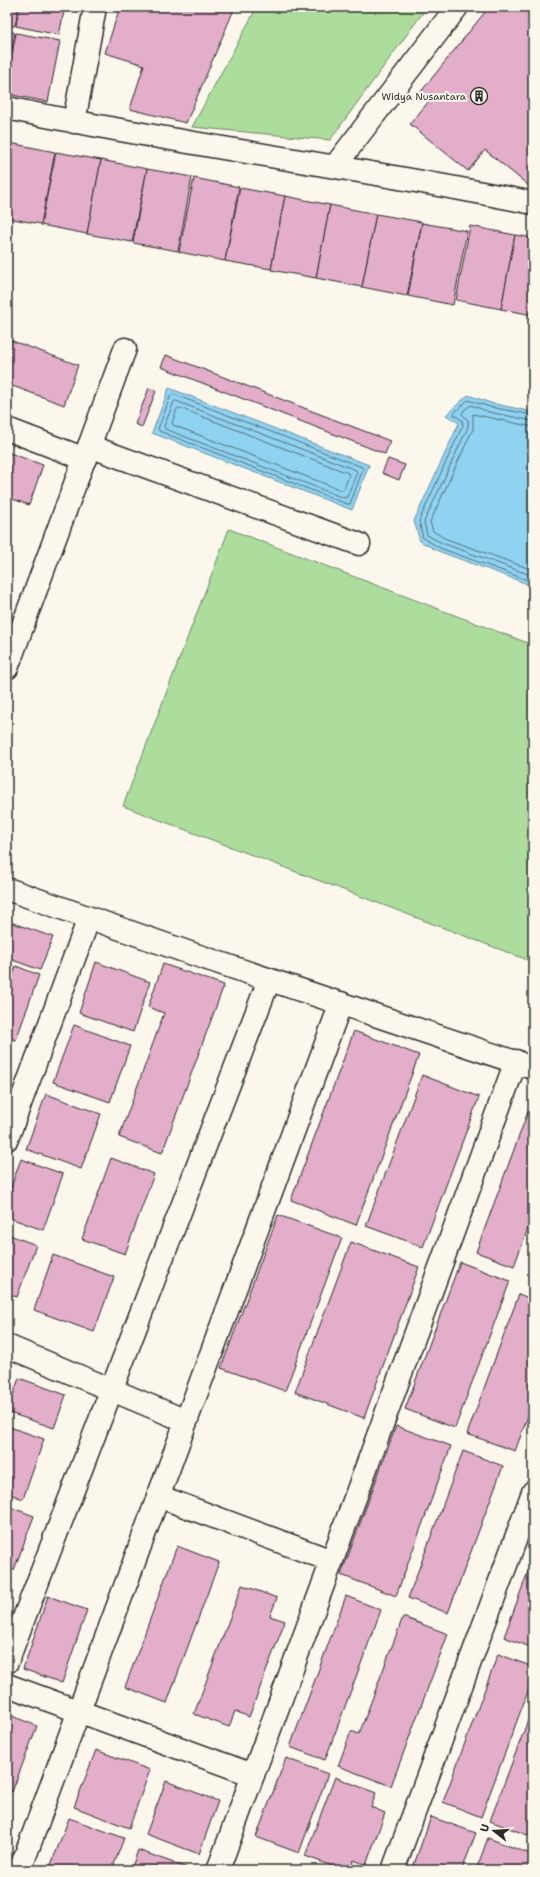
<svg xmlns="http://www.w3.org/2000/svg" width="540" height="1877" font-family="'Shantell Sans',sans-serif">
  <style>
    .green { fill: #acdd9d; stroke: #6c8464 }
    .water { fill: #8fd3f1; stroke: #6790a2 }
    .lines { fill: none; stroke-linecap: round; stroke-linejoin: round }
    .shore { stroke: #536e7a; stroke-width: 1 }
    .building { fill: #e2aeca; stroke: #2b2b2b }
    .minor-casing { stroke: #2b2b2b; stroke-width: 25 }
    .minor { stroke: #fbf7ec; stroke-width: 22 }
    .labels { text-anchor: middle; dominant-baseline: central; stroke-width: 4; stroke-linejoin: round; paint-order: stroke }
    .poi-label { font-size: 10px; fill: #2b2b2b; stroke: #fbf7ec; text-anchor: end }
  </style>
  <rect width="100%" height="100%" fill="#fbf7ec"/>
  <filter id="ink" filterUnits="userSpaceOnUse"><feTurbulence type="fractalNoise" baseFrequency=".025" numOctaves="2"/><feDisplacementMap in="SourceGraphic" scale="8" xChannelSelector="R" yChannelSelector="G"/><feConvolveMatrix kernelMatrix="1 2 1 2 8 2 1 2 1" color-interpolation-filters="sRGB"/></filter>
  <g filter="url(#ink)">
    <!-- green -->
    <g class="green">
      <polygon points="257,7 427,7 330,140 192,127"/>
      <polygon points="229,529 533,645 533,962 123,806"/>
    </g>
    <!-- water -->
    <g class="water">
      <polygon points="169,388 369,465 352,510 152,433"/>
      <polygon points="468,395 491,403 533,412 533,586 438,551 420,541 414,521 459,423 446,415"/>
    </g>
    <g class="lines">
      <!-- shore -->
      <g class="shore">
        <polygon points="173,394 362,467 363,469 350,504 347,504 159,431 158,429 171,395"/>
        <polygon points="176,401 356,470 357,472 347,497 344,498 165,429 164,426 174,402"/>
        <polygon points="180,408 348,473 349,475 344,489 341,490 173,425 172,423 177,409"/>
        <polyline points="533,415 490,407 468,400 454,413 454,415 462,420 463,425 419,521 423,538 440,548 533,582"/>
        <polyline points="533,421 489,412 471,405 463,411 462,414 468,420 468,427 424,522 427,535 442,543 533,576"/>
        <polyline points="533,427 473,414 473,429 430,522 433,531 444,538 533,570"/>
      </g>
    </g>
    <!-- building -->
    <g class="building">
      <polygon points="7,7 19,7 15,26 7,25"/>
      <polygon points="19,7 65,7 59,35 16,26"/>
      <polygon points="120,7 235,7 186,123 130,109 144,65 105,53"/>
      <polygon points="489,7 533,7 533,182 529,186 485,150 468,171 410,124 430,100 420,93"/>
      <polygon points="7,31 15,33 7,76"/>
      <polygon points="16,33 60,41 48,102 7,94 7,81"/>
      <polygon points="10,143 55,152 41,224 7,218 7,158"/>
      <polygon points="56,152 101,160 87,234 41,225"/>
      <polygon points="101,160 147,169 132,242 87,234"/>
      <polygon points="147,169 192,177 178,251 133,243"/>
      <polygon points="194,178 239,187 225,261 179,252"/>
      <polygon points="240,188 285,196 271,269 225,261"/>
      <polygon points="285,196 330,205 316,278 271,270"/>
      <polygon points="330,205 376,214 362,287 316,278"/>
      <polygon points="376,214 422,222 407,296 362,287"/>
      <polygon points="422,223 467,231 453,305 408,296"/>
      <polygon points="470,226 515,235 501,309 456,300"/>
      <polygon points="515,235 533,238 533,315 501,309"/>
      <polygon points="7,339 78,365 64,405 7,384"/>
      <polygon points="166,355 390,441 385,454 161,367"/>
      <polygon points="149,388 156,391 142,427 135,424"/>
      <polygon points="7,452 43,465 29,505 7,497"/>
      <polygon points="388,459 405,465 399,480 382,473"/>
      <polygon points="7,921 53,937 40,970 7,958"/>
      <polygon points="96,962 150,982 133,1032 79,1013"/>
      <polygon points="163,964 224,985 162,1153 119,1137 164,1013 148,1007"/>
      <polygon points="16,966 39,975 16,1040 7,1037 7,982 10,983"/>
      <polygon points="74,1025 130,1046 110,1102 53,1082"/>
      <polygon points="354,1031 419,1055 356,1225 291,1200"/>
      <polygon points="422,1075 479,1097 423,1247 366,1226"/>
      <polygon points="46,1094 101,1114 81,1169 26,1149"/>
      <polygon points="532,1101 533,1215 514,1266 476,1252"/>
      <polygon points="111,1158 154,1174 125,1254 82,1239"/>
      <polygon points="21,1159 63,1174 43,1230 7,1217 7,1198"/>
      <polygon points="278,1215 342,1238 285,1391 221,1368"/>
      <polygon points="7,1234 36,1245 17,1297 7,1293"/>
      <polygon points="351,1242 419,1267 364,1418 295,1392"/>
      <polygon points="53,1255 114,1277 94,1332 34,1310"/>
      <polygon points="460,1262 510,1281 455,1428 405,1409"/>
      <polygon points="519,1294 533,1300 533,1403 515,1451 467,1434"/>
      <polygon points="19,1378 66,1395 54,1428 7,1412"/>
      <polygon points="7,1426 44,1439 23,1499 7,1493"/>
      <polygon points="396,1426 451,1446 396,1596 341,1575"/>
      <polygon points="463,1451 503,1466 448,1613 408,1598"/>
      <polygon points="7,1506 34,1516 14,1570 7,1568"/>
      <polygon points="177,1546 219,1562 167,1703 125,1687"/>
      <polygon points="533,1558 533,1648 504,1637"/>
      <polygon points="242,1585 277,1598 270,1616 285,1621 249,1717 235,1711 229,1727 194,1714"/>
      <polygon points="48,1596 87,1610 62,1683 23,1669"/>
      <polygon points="346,1596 381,1610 325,1760 290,1747"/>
      <polygon points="403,1617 448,1634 391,1786 338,1766 351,1731 359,1734"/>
      <polygon points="498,1654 533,1667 533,1678 481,1817 443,1802"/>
      <polygon points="533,1707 533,1837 490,1821"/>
      <polygon points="7,1714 37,1726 12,1792 7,1790"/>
      <polygon points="96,1750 150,1770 129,1828 74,1807"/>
      <polygon points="286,1758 328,1774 299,1853 256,1837"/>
      <polygon points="335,1777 376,1793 371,1807 385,1813 366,1865 354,1860 350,1870 343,1870 305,1856"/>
      <polygon points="166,1781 218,1801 199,1854 146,1834"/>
      <polygon points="431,1817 476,1833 462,1870 412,1870"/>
      <polygon points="69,1818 124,1838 112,1870 49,1870"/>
      <polygon points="488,1838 533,1855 533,1870 476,1870"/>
      <polygon points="138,1850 193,1870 131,1870"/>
    </g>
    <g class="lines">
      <!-- minor casing -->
      <g class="minor-casing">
        <g id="minor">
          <path d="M 7,108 C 181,145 358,167 533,203"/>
          <polyline points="74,122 95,7"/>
          <polyline points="335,166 457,7"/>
          <polyline points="7,429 85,459"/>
          <polyline points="89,446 359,544"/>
          <polyline points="7,668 125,349"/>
          <polyline points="7,889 187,952 533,1068"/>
          <polyline points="7,1139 89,918"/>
          <polyline points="7,1346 186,1421"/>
          <polyline points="158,1496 332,1561"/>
          <polyline points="7,1662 269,980"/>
          <polyline points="7,1685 253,1775"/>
          <polyline points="20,1870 341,1003"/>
          <polyline points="218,1870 516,1061"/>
          <polyline points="393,1870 533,1492"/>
        </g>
      </g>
      <!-- minor -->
      <use href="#minor" class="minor"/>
    </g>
  </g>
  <!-- icons -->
  <defs>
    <g id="building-ring" transform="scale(0.9)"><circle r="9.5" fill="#fbf7ec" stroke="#2b2b2b" stroke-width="1.5"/><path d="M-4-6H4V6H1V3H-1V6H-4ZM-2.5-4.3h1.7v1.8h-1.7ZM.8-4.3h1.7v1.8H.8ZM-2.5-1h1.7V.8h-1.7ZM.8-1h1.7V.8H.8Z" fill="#2b2b2b"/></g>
  </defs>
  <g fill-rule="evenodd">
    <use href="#building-ring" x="479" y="96"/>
  </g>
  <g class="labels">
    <!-- poi labels -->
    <g class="poi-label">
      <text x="466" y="96">Widya Nusantara</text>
    </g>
  </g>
  <!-- margin -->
  <rect width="540" height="1877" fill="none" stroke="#fbf7ec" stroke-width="24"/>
  <rect x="12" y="12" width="516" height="1853" fill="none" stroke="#2b2b2b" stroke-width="1.5" filter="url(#ink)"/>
  <!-- north arrow -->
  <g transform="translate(494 1831) rotate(287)" stroke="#fbf7ec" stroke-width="3" paint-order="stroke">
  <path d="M0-3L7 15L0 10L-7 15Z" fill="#2b2b2b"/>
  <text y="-6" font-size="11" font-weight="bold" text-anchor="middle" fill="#2b2b2b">U</text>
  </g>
</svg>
